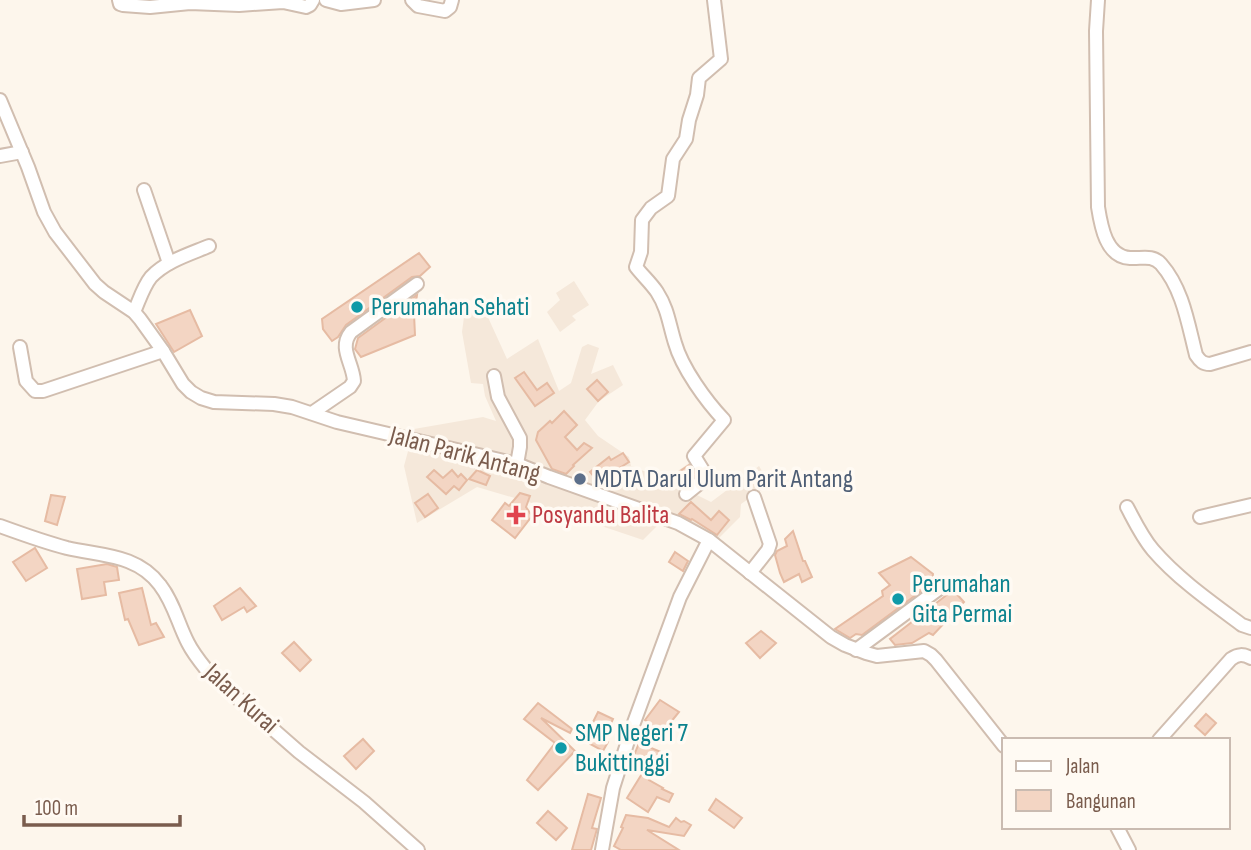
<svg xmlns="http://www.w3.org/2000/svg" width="1251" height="850" font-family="'Sofia Sans Condensed',sans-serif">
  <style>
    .residential { fill: #f5e8da }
    .building { fill: #f3d5c3; stroke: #e6bba3; stroke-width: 2 }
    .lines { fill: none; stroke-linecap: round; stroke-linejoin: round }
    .minor-casing { stroke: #d1beb0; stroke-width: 16 }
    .minor { stroke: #fff; stroke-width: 12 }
    .culture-dot { fill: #0f9aa8; stroke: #fffaf3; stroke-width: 2.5 }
    .service-dot { fill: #5c6f8a; stroke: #fffaf3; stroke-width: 2.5 }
    .health-dot { fill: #e0444e; stroke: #fffaf3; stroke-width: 2.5 }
    .labels { text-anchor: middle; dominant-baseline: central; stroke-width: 7; stroke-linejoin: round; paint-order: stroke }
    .culture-label { font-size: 26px; fill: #0d838f; stroke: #fffaf3; text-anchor: start }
    .street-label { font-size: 26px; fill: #7a5c4d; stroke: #fffaf3 }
    .service-label { font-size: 26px; fill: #4e5e75; stroke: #fffaf3; text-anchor: start }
    .health-label { font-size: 26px; fill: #be3a42; stroke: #fffaf3; text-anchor: start }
  </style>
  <rect width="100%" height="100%" fill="#fdf6ec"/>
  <!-- residential -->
  <g class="residential">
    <polygon points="574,281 589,305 572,316 576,320 560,332 547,312 560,300 556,293"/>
    <polygon points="481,302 507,359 538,339 559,391 571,383 582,347 588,344 599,348 591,374 613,365 623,385 599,401 585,420 598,436 629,457 631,466 649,473 671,476 693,460 710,481 695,494 711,502 759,466 770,484 741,504 740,517 714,543 660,523 643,540 542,506 477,487 417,523 404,466 414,429 483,417 496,421 485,396 483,384 471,383 462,332 464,317"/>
  </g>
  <!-- building -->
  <g class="building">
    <polygon points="419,253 430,267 420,276 412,277 346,325 338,337 332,341 323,329 322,319"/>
    <polygon points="417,295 414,314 415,335 361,357 355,349 358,338"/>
    <polygon points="190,310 202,336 174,352 156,324"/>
    <polygon points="524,372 537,390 547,383 554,393 535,406 515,378"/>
    <polygon points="597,380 608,392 598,401 587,389"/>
    <polygon points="564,411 577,425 565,437 577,450 584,443 592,448 573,465 574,466 566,474 552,469 536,440 538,432 550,421 552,423"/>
    <polygon points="623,453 629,462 618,469 620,470 601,485 590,472 609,457 611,460"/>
    <polygon points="689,465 696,475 682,486 674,475"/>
    <polygon points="434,470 443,478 452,470 458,477 461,474 467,480 459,490 454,486 446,494 427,477"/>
    <polygon points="477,470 490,476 486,485 469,479"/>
    <polygon points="520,493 530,496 526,507 532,516 515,538 492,520 505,503 509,506"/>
    <polygon points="428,494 438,508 425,517 415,503"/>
    <polygon points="51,495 65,497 57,525 45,521"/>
    <polygon points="691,502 711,520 719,511 729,520 717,535 692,519 691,520 679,514"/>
    <polygon points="793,531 803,561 805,561 812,577 802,582 799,574 784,582 780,573 775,555 777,551 787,546 785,539"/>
    <polygon points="35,548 47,568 26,581 13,562"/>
    <polygon points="675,552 688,561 683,571 669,562"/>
    <polygon points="911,557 933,574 932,583 862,635 856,634 850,638 835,629 883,596 882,591 890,585 879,573"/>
    <polygon points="107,564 117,567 119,580 104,582 106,595 82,599 77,569"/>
    <polygon points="142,588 151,625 156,623 164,637 139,645 128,619 125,620 119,593"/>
    <polygon points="240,588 256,606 247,612 244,607 222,620 214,606"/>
    <polygon points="953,590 964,602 933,635 929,633 912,643 895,645 890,639"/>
    <polygon points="761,631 776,643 760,658 746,643"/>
    <polygon points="294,642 311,660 300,671 282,653"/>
    <polygon points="660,700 679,712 662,733 645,720"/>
    <polygon points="538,703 572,729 570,733 541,718 575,751 538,790 527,780 555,743 524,719"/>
    <polygon points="598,712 613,719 604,739 608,742 603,751 590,744 589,727 592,724"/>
    <polygon points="1206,714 1216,723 1205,735 1195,726"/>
    <polygon points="363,739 374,751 356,769 344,756"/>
    <polygon points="639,743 661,752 649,780 663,788 662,789 673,794 669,802 657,797 648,812 627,798 648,764 633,758"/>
    <polygon points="588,794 601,798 592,828 597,829 591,850 572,850"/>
    <polygon points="716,799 742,818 734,828 709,810"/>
    <polygon points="548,811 567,828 556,840 537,823"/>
    <polygon points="626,815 648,818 669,827 676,818 681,822 684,821 691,825 684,836 647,830 679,850 621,850 614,846 623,828 621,827"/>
  </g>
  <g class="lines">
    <!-- minor casing -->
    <g class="minor-casing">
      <g id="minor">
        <polyline points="119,0 120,4 123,5 150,7 190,3 239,5 283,2 306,7 310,5 313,0"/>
        <polyline points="326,0 341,4 374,0"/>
        <polyline points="412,0 418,6 445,11 450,7 452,0"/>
        <path d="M 1098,0 L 1096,31 L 1098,207 C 1101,226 1106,257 1130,258 C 1141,259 1152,254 1161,264 C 1183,289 1188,324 1196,355 C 1200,361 1203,364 1210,364 L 1251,352"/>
        <polyline points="0,100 28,167 44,212 55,232 95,284 104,292 134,312 140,319 163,351 183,384 191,392 201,398 214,402 274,404 292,407 337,422 517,464 549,477 678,523 709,540 831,637 845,645 866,653 877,656 924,651 931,655 936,660 1004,746"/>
        <polyline points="0,156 22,152"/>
        <polyline points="144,190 169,263"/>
        <path d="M 134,312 C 139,301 143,287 151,277 C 166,261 190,254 209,246"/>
        <polyline points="20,347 26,381 35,391 43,391 163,351"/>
        <polyline points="494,376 498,397 520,438 520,447 517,464"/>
        <path d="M 312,413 L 350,387 L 354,381 C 353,363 338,348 351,332 L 417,284"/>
        <path d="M 686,494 L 707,477 L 694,456 L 724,420 C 706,401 682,368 675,343 C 669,324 668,309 657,292 C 651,283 642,275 636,267 L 641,252 L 642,220 L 651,208 L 668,196 L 673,159 L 686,139 L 689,120 L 697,95 L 699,78 L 721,59 L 714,0"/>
        <path d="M 1127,507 C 1135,522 1142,537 1153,550 C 1178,579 1211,602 1242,625 L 1251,628"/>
        <polyline points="1200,517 1251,505"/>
        <path d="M 0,526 C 22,534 44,542 67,548 C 101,556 137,554 160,585 C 174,603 178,624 188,643 C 194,655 202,664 210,674 L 299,752 L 364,802 L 418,850"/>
        <polyline points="750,573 768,550 770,544 754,497"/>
        <polyline points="856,650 944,585"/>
        <path d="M 1159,740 L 1231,659 C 1238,654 1243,654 1251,658"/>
        <polyline points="1117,827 1129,850"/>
        <polyline points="602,850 613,788 632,728 680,597 709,540"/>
      </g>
    </g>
    <!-- minor -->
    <use href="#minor" class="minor"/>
  </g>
  <!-- markers -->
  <g class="culture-dot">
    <circle cx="357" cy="307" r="7"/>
    <circle cx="898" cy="599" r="7"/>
    <circle cx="561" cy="748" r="7"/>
  </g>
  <circle class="service-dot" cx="580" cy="479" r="7"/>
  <path class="health-dot" d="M512.5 504.5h7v7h7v7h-7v7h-7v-7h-7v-7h7z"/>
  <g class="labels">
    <!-- culture labels -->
    <g class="culture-label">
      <text x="371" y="307">Perumahan Sehati</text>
      <text x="912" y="584">Perumahan<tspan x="912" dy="30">Gita Permai</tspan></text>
      <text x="575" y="733">SMP Negeri 7<tspan x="575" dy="30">Bukittinggi</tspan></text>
    </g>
    <!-- street labels -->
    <g class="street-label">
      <text transform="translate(465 455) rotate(15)">Jalan Parik Antang</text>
      <text transform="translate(241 699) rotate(42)">Jalan Kurai</text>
    </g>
    <!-- service labels -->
    <g class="service-label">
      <text x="594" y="479">MDTA Darul Ulum Parit Antang</text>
    </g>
    <!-- health labels -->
    <g class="health-label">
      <text x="532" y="515">Posyandu Balita</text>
    </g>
  </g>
  <!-- legend -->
  <rect x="1002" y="738" width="228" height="91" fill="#fffaf3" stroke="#cabbb1" stroke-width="2"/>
  <rect x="1016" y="761" width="35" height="10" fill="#ffffff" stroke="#cabbb1" stroke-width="2"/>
  <text x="1066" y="773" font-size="21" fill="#7a5c4d">Jalan</text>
  <rect x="1016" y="790" width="35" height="21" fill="#f3d5c3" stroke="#cabbb1" stroke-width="2"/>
  <text x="1066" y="808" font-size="21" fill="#7a5c4d">Bangunan</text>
  <!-- scale -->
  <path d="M24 815v10h156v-10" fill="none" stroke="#7a5c4d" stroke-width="3.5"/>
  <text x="35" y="815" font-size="21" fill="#7a5c4d" stroke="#fffaf3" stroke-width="5" paint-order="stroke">100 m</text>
</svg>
